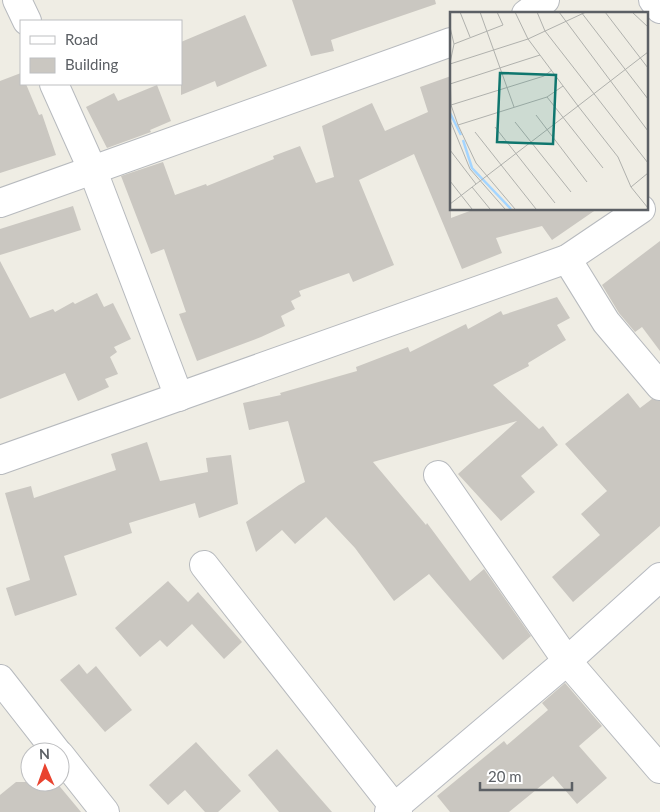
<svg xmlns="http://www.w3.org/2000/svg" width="660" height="812" font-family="Lato,sans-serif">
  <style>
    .building { fill: #cac7c1 }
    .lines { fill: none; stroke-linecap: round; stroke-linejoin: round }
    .minor-casing { stroke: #b7babe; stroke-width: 30 }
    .secondary-casing { stroke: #b7bac0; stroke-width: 30 }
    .minor { stroke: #fff; stroke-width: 28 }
    .secondary { stroke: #fff; stroke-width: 28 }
    .inset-river { fill: none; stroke: #a4d5ff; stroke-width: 2.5 }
    .inset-road { fill: none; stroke: #b0b1ad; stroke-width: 1 }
    .view { fill: #0f766e; fill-opacity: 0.15; stroke: #0f766e; stroke-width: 2.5 }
    .inset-edge { fill: none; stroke: #5c6065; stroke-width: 2.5 }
  </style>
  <rect width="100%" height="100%" fill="#efede4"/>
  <!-- building -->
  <g class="building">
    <polygon points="292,0 435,0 436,4 331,40 334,51 311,56"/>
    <polygon points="245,15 267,66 217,87 215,81 181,95 181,42"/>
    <polygon points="21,73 21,84 26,84 39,115 42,114 56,155 0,173 0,81"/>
    <polygon points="451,76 451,218 475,209 597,209 552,240 542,226 496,238 502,253 462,269 414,154 359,180 394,265 353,282 349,273 299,291 301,296 291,301 295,309 281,316 285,326 261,337 197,361 179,314 186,312 164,249 151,254 121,176 163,162 175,195 206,184 207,186 274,159 273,156 300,146 316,183 334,177 322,126 372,103 385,131 428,112 420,87"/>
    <polygon points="157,85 171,121 150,130 151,132 107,148 86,107 114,93 118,101"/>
    <polygon points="73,206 81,230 0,255 0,229"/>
    <polygon points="660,241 660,351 642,327 635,332 619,313 602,285"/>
    <polygon points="0,261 30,318 53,309 55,312 73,302 75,304 97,293 104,307 113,303 131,339 114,347 117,352 110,357 118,374 105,379 109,387 78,401 65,373 0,399"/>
    <polygon points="557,297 570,318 557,325 566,340 528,363 529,366 493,385 539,429 543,426 558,445 521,476 535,492 501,521 458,474 517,421 373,462 426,525 427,523 470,581 484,569 531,636 503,660 429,574 394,601 355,548 326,517 295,544 282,530 256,552 246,522 299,485 305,482 288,421 249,430 243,403 281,395 280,393 357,371 356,367 408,347 410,352 466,324 468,329 501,311 503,315"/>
    <polygon points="628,393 640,408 652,399 660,401 660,526 573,602 552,577 600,535 581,514 607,491 565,444"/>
    <polygon points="147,442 160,481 208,472 206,458 231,455 238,504 199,518 195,503 129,523 132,533 64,556 77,595 15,616 6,588 30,580 5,493 31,486 34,498 116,470 111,454"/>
    <polygon points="168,581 188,602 198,592 242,642 224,659 192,624 167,647 160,640 140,657 115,628"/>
    <polygon points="79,664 87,674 96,666 132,710 105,732 60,680"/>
    <polygon points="565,683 602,726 579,746 607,778 577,804 553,776 509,812 450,812 437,796 504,741 507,745 548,710 542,703"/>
    <polygon points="196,742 241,791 218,812 205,812 185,790 168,805 149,785"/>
    <polygon points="277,749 332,812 279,812 248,775"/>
    <polygon points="16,782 56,782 81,812 0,812 0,795"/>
  </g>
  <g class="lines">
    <!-- minor casing -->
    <g class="minor-casing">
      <g id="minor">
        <polyline points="17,0 27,21"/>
        <polyline points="526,14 545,0"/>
        <polyline points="54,84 93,171 179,397"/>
        <polyline points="0,203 451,42"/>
        <polyline points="567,259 606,322 660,386"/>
        <polyline points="0,460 567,259 641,209"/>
        <polyline points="438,475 567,661 660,769"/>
        <polyline points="204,565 398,812"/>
        <polyline points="0,679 57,752"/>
        <polyline points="60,755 105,812"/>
      </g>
    </g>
    <!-- secondary casing -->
    <g class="secondary-casing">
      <g id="secondary">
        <polyline points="653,0 660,9"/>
        <polyline points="389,812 567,661 660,577"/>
      </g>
    </g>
    <!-- minor -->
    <use href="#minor" class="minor"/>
    <!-- secondary -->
    <use href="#secondary" class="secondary"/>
  </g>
  <!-- overview -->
  <g transform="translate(450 12)">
    <rect width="198" height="198" fill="#efede4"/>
    <path class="inset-river" d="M 0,101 L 11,123M 13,128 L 22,156 L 61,197"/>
    <path class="inset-road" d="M 10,0 L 20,25M 30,0 L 64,95M 87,0 L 95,19 L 198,151M 109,0 L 198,119M 131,0 L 198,87M 155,0 L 198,56M 182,0 L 198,15M 0,15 L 4,32 L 0,51M 4,32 L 53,13 L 47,0M 198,40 L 128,94 L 168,145 L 181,175 L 198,196M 0,52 L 78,27 L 65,0M 0,53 L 1,93 L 8,113 L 26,151 L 65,197M 0,72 L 90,43M 97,85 L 153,156M 1,93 L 94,64 L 102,58M 86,103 L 137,170M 0,108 L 20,157 L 55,197M 65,110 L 121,180M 8,113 L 97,85 L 113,74M 45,115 L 105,191M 25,120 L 86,197M 0,138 L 26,172M 0,169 L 22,197M 22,175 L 40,197M 181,175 L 198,161M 0,192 L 128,94 L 78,27 L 136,0"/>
    <path class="view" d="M 50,61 L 106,63 L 103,132 L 47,130 Z"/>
    <rect width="198" height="198" class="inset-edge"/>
  </g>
  <!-- legend -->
  <rect x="20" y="20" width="162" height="65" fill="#ffffff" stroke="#bebfc1"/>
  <rect x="30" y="36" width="25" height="8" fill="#ffffff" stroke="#bebfc1"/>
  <text x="65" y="45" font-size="15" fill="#5c6065">Road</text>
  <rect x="30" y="58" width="25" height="15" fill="#cac7c1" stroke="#bebfc1"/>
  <text x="65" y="70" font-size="15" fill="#5c6065">Building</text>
  <!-- north arrow -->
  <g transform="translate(45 767) rotate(358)"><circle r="24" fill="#ffffff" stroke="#bebfc1"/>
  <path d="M0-4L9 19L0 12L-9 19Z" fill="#e9432f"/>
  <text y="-8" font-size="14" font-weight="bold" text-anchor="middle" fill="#5c6065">N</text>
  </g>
  <!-- scale -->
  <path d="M480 782v8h92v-8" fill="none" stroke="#5c6065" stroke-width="2.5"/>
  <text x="488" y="782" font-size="15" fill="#5c6065" stroke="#ffffff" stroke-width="4" paint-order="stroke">20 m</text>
</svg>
